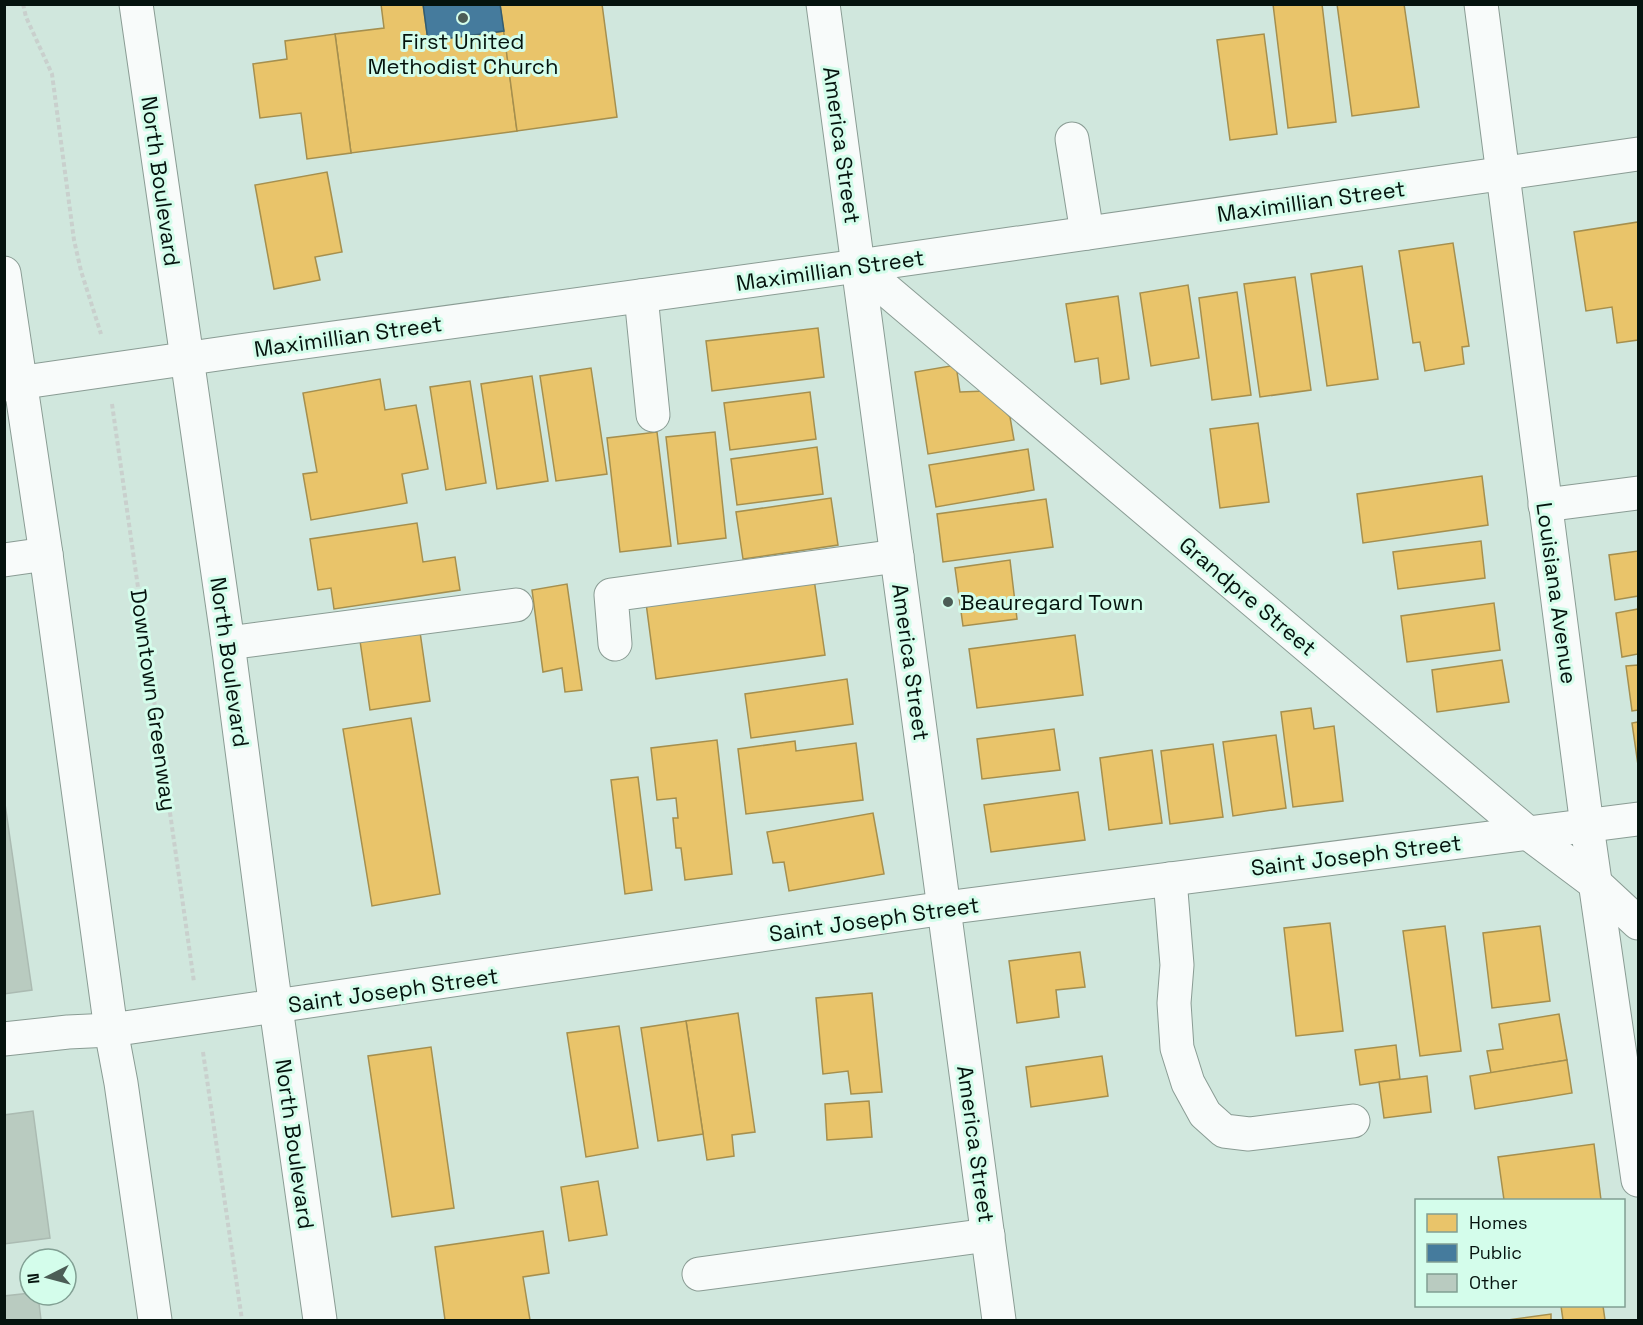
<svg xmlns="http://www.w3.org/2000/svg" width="1643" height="1325" font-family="'Space Grotesk',sans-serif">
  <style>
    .homes { fill: #e9c46a; stroke: #a58f4e; stroke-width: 1.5 }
    .public { fill: #457b9d; stroke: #325c72; stroke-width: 1.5 }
    .building { fill: #b9cbc0; stroke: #abbbb2; stroke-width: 1.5 }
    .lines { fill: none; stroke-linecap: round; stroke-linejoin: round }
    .minor-casing { stroke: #8a9c94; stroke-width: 35 }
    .path { stroke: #c9d0cd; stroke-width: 4; stroke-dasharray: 4.5 3; stroke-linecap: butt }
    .minor { stroke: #f8fbfa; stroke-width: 33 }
    .poi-dot { fill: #4c5d56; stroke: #d4fdeb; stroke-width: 2 }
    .labels { text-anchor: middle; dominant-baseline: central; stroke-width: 6; stroke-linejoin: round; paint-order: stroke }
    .poi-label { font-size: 22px; fill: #05130e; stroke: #d4fdeb }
    .street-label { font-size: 22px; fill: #05130e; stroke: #d4fdeb }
  </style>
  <rect width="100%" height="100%" fill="#d0e7dd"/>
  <!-- homes -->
  <g class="homes">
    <polygon points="381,4 423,4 428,41 504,31 517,131 351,153 335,34 384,28"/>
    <polygon points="500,4 602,4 617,117 517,131"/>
    <polygon points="1273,4 1322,4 1336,122 1288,128"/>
    <polygon points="1337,4 1404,4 1419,107 1352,116"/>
    <polygon points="335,34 351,153 307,159 301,113 260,118 253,64 287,59 285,41"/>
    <polygon points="1264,34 1277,134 1230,140 1217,40"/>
    <polygon points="327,172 342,252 315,257 320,280 274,289 255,185"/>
    <polygon points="1638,222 1638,340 1617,343 1612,307 1586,311 1574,232"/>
    <polygon points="1453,243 1469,346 1462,347 1464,364 1425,371 1420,342 1413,343 1399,251"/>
    <polygon points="1362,266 1378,379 1327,386 1311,274"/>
    <polygon points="1295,277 1311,390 1260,397 1244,284"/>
    <polygon points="1188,285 1199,358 1151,366 1140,293"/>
    <polygon points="1237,292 1251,395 1212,400 1199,298"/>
    <polygon points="1118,296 1129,379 1101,384 1098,358 1075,362 1066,304"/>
    <polygon points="818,328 824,377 712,391 706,341"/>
    <polygon points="956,365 960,392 986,391 1010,417 1014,440 928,454 915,372"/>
    <polygon points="591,368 607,474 556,481 540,376"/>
    <polygon points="532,376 548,481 497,489 481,384"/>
    <polygon points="380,379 385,410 416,405 428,469 402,474 407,503 311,520 303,474 317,472 303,393"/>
    <polygon points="470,381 486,483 446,490 430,387"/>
    <polygon points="810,392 816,439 730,450 724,403"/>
    <polygon points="1258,423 1269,502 1220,508 1210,429"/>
    <polygon points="657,432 671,546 620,552 607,438"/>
    <polygon points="715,432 726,538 678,544 666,437"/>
    <polygon points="817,447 823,494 737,505 731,459"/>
    <polygon points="1028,449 1034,490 936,507 929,465"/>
    <polygon points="1482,476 1488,525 1363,543 1357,494"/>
    <polygon points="831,498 838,545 743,559 736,512"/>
    <polygon points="1046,499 1053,547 943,562 937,514"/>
    <polygon points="417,523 423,562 455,557 460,590 334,609 331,588 318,590 310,539"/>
    <polygon points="1481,541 1485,578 1398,589 1393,552"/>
    <polygon points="1638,551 1638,596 1615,600 1609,555"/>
    <polygon points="1010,560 1017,619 963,626 955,568"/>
    <polygon points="814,579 825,655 656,679 646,603"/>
    <polygon points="567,584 582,690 565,692 562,668 543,672 532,590"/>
    <polygon points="1494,603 1500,650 1407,662 1401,616"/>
    <polygon points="1638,609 1638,654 1622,657 1616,613"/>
    <polygon points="419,625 430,701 370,710 359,634"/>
    <polygon points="1075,635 1083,695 977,708 969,649"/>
    <polygon points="1502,660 1509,702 1437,712 1432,670"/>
    <polygon points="1638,665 1638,710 1632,711 1626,666"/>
    <polygon points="847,679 853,724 751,738 745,694"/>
    <polygon points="1311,708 1314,729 1334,726 1343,801 1293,807 1281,712"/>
    <polygon points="411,718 440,894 372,906 343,729"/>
    <polygon points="1638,722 1638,765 1632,723"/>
    <polygon points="1054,729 1060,770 982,779 977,739"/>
    <polygon points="1276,735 1286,808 1233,816 1223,742"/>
    <polygon points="717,740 732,874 685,880 681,848 676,848 673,818 678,818 676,798 657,800 651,748"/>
    <polygon points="795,741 796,751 856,743 863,800 746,814 738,749"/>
    <polygon points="1213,744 1223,817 1170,824 1161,751"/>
    <polygon points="1152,750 1162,823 1109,830 1100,758"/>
    <polygon points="638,777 652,890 625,894 611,780"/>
    <polygon points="1078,792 1085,840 991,852 984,805"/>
    <polygon points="873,813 884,874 789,891 784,862 773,863 767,832"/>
    <polygon points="1330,923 1343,1031 1296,1036 1284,928"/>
    <polygon points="1445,926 1461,1051 1420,1056 1403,931"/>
    <polygon points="1540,926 1550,1001 1492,1008 1483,933"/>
    <polygon points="1080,952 1085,987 1056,990 1059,1017 1017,1023 1009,961"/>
    <polygon points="872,993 882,1092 851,1094 848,1071 823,1074 816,998"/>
    <polygon points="738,1013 755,1132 732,1135 734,1156 707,1160 686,1021"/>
    <polygon points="1559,1014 1567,1060 1491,1073 1487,1051 1503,1049 1499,1024"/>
    <polygon points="686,1021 703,1134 658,1141 641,1028"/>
    <polygon points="619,1026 638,1148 586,1157 567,1033"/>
    <polygon points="1396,1045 1400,1079 1360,1085 1355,1050"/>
    <polygon points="431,1047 454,1208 392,1217 368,1056"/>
    <polygon points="1102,1056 1108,1096 1031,1107 1026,1067"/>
    <polygon points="1567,1060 1572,1093 1475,1109 1470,1076"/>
    <polygon points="1427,1076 1431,1112 1384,1118 1379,1082"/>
    <polygon points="869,1101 872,1137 827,1140 825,1104"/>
    <polygon points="1594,1144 1601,1200 1504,1200 1498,1157"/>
    <polygon points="598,1181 607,1235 569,1241 561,1187"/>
    <polygon points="543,1231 549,1273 523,1277 530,1320 445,1320 435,1247"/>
    <polygon points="1561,1306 1603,1306 1605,1320 1563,1320"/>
    <polygon points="1551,1314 1551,1320 1508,1320"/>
  </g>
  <!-- public -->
  <polygon class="public" points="423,4 500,4 504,31 428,41"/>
  <!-- building -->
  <g class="building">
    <polygon points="4,797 32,990 4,994"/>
    <polygon points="33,1111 50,1238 4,1244 4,1115"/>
    <polygon points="30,1293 30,1295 38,1295 41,1320 4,1320 4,1296"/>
  </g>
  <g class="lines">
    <!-- minor casing -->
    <g class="minor-casing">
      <g id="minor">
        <polyline points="136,4 228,643 272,979 320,1320"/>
        <polyline points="823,4 999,1320"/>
        <polyline points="1481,4 1587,826 1638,1180"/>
        <polyline points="1072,139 1087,233"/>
        <polyline points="858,266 1528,833 1596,884 1638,923"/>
        <polyline points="4,273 46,554 111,1030 121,1083 155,1320"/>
        <polyline points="641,296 653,415"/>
        <polyline points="4,385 239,351 858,266 1638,154"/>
        <polyline points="1545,505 1638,493"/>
        <polyline points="4,560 46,554"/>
        <polyline points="228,643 516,605"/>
        <polyline points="615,644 611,595 897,556"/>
        <polyline points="1170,879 1177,965 1174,1003 1177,1048 1188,1083 1205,1114 1224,1131 1249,1134 1353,1121"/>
        <polyline points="4,1039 68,1032 111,1030 945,908 1638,819"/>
        <polyline points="699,1274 988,1235"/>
      </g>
    </g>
    <!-- path -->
    <g class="path">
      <polyline points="23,4 26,17 52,74 74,240 81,271 101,334"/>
      <polyline points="112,404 194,982"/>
      <polyline points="203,1052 242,1320"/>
    </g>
    <!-- minor -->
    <use href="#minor" class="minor"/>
  </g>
  <!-- markers -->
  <g class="poi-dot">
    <circle cx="463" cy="18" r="6"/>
    <circle cx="948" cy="602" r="6"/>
  </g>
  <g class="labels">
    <!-- poi labels -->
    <g class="poi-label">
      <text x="463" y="41">First United<tspan x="463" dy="25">Methodist Church</tspan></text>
      <text x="960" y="602" text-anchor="start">Beauregard Town</text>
    </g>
    <!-- street labels -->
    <g class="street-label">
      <text transform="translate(842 145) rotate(82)">America Street</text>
      <text transform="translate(161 181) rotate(82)">North Boulevard</text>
      <text transform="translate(1311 201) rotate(-8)">Maximillian Street</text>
      <text transform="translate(830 270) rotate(-8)">Maximillian Street</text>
      <text transform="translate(348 336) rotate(-8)">Maximillian Street</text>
      <text transform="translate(1557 593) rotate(82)">Louisiana Avenue</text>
      <text transform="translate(1248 596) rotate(40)">Grandpre Street</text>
      <text transform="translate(230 662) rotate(82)">North Boulevard</text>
      <text transform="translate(911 662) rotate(82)">America Street</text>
      <text transform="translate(154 700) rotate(82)">Downtown Greenway</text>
      <text transform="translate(1356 855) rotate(-7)">Saint Joseph Street</text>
      <text transform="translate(874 919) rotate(-8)">Saint Joseph Street</text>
      <text transform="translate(393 990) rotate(-8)">Saint Joseph Street</text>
      <text transform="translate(295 1144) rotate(82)">North Boulevard</text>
      <text transform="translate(976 1144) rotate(82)">America Street</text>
    </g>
  </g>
  <!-- border -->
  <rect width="1643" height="1325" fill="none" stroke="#05130e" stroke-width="12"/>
  <!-- legend -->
  <rect x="1415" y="1199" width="210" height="108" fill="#d4fdeb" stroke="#819f93" stroke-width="1.5"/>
  <rect x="1427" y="1214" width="30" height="18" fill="#e9c46a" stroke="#819f93" stroke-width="1.5"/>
  <text x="1469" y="1229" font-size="18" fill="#05130e">Homes</text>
  <rect x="1427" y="1244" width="30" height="18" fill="#457b9d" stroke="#819f93" stroke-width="1.5"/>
  <text x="1469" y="1259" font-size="18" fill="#05130e">Public</text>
  <rect x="1427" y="1274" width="30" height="18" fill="#b9cbc0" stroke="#819f93" stroke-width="1.5"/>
  <text x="1469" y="1289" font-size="18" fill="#05130e">Other</text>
  <!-- north arrow -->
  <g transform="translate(48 1277) rotate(264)"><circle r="28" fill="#d4fdeb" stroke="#819f93" stroke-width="1.5"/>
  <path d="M0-4.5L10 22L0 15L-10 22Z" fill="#4c5d56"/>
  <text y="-9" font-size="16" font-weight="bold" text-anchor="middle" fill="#05130e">N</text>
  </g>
</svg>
